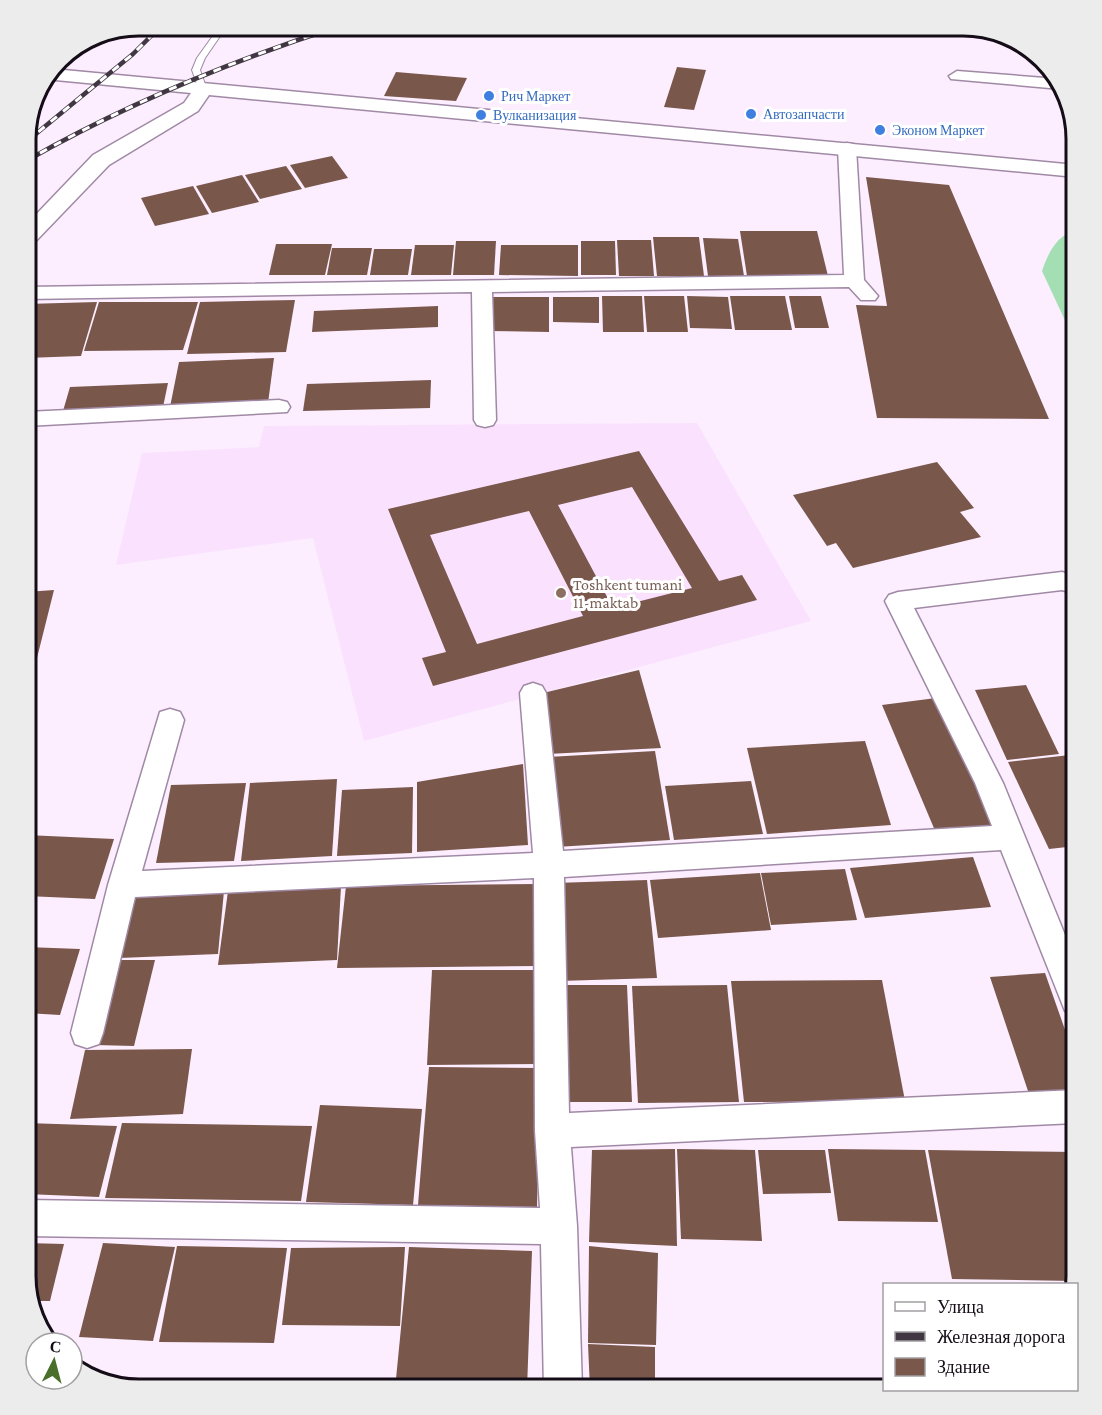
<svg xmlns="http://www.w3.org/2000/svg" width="1102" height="1415" font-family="'Crimson Pro',serif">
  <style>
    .built { fill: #fae2ff }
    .green { fill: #a3dfb3 }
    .building { fill: #79574b; fill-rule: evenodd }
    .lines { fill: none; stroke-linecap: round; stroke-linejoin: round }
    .lane-casing { stroke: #a089a5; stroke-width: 2 }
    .street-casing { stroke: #a089a5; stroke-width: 3 }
    .secondary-casing { stroke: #a089a5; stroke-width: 3 }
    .lane { fill: #fff; fill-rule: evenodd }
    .street { fill: #fff; fill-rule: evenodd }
    .secondary { fill: #fff; fill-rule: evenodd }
    .rail-casing { stroke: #403742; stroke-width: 4.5 }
    .rail { stroke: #fff; stroke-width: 3; stroke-dasharray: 8; stroke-linecap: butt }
    .shop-dot { fill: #3f7fe0; stroke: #fff; stroke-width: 2 }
    .education-dot { fill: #8d6e63; stroke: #fff; stroke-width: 2 }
    .labels { text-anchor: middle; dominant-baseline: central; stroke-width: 6; stroke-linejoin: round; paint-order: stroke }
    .far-shop-label { font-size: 14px; fill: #366cbe; stroke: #fff; text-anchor: start }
    .education-label { font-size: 16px; fill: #785e54; stroke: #fff; text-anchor: start }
    .rim { fill: none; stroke: #140c16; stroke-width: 3 }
  </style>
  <rect width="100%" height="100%" fill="#fcedff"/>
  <!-- built -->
  <polygon class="built" points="697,423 811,621 364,741 313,538 116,565 142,453 259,447 264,426"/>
  <!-- green -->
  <path class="green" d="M 1076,229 L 1076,344 L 1042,271 C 1049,251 1056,237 1076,229 Z"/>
  <!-- building -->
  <g class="building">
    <polygon points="677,67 706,70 694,110 664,107"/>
    <polygon points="396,72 467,78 456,101 384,96"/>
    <polygon points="332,156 348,178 305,188 290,165"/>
    <polygon points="286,166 302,189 260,199 245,175"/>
    <polygon points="242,175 259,202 212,213 196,186"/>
    <polygon points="866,177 949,185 1049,419 877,418 856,305 887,306"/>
    <polygon points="193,186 209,214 155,226 141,198"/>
    <polygon points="740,231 817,231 828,276 747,276"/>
    <polygon points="653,237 699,237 704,276 657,276"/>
    <polygon points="703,238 738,239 744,276 708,276"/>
    <polygon points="617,240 651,240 654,276 619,276"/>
    <polygon points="456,241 496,241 494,275 453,275"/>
    <polygon points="581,241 615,241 616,275 581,275"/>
    <polygon points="276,244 332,244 325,275 269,275"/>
    <polygon points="415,245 454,245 451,275 411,275"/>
    <polygon points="501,245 578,245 578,276 499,275"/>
    <polygon points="332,248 372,248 367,275 327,275"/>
    <polygon points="374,249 412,249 408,275 370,275"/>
    <polygon points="602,296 642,296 644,332 603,332"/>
    <polygon points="644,296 684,296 688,332 647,332"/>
    <polygon points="687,296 728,297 732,329 690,328"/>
    <polygon points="730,296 785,296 792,330 735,330"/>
    <polygon points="789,296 821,296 829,328 795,328"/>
    <polygon points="489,297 549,297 549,332 487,331"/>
    <polygon points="553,297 599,297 599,323 553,322"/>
    <polygon points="295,300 286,352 187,354 200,302"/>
    <polygon points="97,302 81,356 26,358 26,304"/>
    <polygon points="99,302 198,302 183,350 84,351"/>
    <polygon points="438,306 438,327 312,332 314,311"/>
    <polygon points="274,358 268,403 170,407 179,362"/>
    <polygon points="431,380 430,408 303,411 307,384"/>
    <polygon points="168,383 163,407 63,411 70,387"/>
    <path d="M 639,451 L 719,581 L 742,575 L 757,600 L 433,686 L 422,658 L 446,652 L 388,509 ZM 632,487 L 692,588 L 613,608 L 558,505 ZM 529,511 L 583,616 L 477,644 L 430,535 Z"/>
    <polygon points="937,462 974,508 960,512 981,537 853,568 836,543 827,546 793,495"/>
    <polygon points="54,590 32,678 26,678 26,592"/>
    <polygon points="639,670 661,748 548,754 543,693"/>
    <polygon points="1026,685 1059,754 1007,760 975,690"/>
    <polygon points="936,698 994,825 936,833 882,705"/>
    <polygon points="865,741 891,825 767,834 747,748"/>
    <polygon points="655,751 670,840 556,847 548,757"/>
    <polygon points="1070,755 1076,768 1076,846 1049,849 1008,762"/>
    <polygon points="523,764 528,845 417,852 417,782"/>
    <polygon points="337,779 332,856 241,861 250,783"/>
    <polygon points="751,781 763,834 674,840 665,786"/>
    <polygon points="246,783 234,861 156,863 171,785"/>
    <polygon points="413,787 412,853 337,856 342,790"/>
    <polygon points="26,835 114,839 95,899 26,896"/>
    <polygon points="973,857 991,907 865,918 850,868"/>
    <polygon points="845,869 857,920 771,925 761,873"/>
    <polygon points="760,873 771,930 658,938 650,880"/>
    <polygon points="647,880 657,978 559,981 555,883"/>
    <polygon points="538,884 538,966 337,968 346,886"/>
    <polygon points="341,886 337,960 218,965 228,891"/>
    <polygon points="224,891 218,954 119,958 132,896"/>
    <polygon points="26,947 80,949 60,1015 26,1013"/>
    <polygon points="118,960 155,960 134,1046 95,1045"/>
    <polygon points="432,970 539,970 539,1064 427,1065"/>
    <polygon points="1045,973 1076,1061 1076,1090 1029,1094 990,977"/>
    <polygon points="882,980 905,1101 744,1102 731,981"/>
    <polygon points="560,985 627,985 632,1102 561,1102"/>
    <polygon points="727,985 739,1102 638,1103 632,986"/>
    <polygon points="192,1049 183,1114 70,1119 85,1050"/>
    <polygon points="429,1067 540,1068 537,1207 418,1205"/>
    <polygon points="320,1105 422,1109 413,1205 306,1202"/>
    <polygon points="26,1123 117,1126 99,1197 26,1194"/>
    <polygon points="122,1123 312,1126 301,1201 105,1198"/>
    <polygon points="675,1149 677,1246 589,1242 592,1150"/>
    <polygon points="677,1149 755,1150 762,1241 681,1239"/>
    <polygon points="828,1149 925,1150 938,1222 838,1221"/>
    <polygon points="758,1150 825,1150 831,1193 763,1194"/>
    <polygon points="928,1150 1076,1152 1075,1281 952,1279"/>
    <polygon points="26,1243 64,1244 50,1301 33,1301 26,1276"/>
    <polygon points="103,1243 175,1247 153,1341 79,1337"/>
    <polygon points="177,1246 287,1248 274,1343 159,1342"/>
    <polygon points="589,1246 658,1253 656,1345 588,1343"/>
    <polygon points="405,1247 400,1326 282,1325 291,1248"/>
    <polygon points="409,1247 532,1251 527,1389 395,1389"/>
    <polygon points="588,1344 655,1347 655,1389 590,1389"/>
  </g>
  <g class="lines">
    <!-- lane casing -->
    <g class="lane-casing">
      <polygon id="lane" points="220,26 227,26 205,58 200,70 207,90 200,92 192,70 197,58"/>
    </g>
    <!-- street casing -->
    <g class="street-casing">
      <g id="street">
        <polygon points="957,71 1058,79 1061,89 951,79 949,76"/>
        <polygon points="847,143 853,144 856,148 864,280 878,296 875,300 861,300 849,287 492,292 496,420 493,425 485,427 477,425 474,420 472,292 26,299 26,287 844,275 838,148 841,144"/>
        <polygon points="279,400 287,402 290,407 287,412 26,426 26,412"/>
        <polygon points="1062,572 1076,576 1076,594 1062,590 914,608 1003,783 1076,962 1076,1015 1065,1011 1001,850 564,877 569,1113 1076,1090 1076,1123 571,1147 577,1226 582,1389 544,1389 541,1244 26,1236 26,1200 540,1208 535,1131 534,878 135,897 103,1033 99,1044 87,1048 75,1044 71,1033 108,885 160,712 170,709 180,712 184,720 142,871 533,853 520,693 524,686 533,683 542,686 546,693 563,851 992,826 975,783 885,601 889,595 898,592"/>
      </g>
    </g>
    <!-- secondary casing -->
    <g class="secondary-casing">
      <polygon id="secondary" points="53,69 1076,165 1076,177 209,95 198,111 109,165 34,243 26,245 26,225 93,155 184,103 191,93 45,79"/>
    </g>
    <!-- lane -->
    <use href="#lane" class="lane"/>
    <!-- street -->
    <use href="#street" class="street"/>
    <!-- secondary -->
    <use href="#secondary" class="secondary"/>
    <!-- rail casing -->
    <g class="rail-casing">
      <g id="rail">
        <polyline points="26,142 133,54 161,26"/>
        <path d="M 26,161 C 126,104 231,61 340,26"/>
      </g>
    </g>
    <!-- rail -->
    <use href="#rail" class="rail"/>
  </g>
  <!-- markers -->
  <g class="shop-dot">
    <circle cx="489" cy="96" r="6"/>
    <circle cx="751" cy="114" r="6"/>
    <circle cx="481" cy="115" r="6"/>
    <circle cx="880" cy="130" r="6"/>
  </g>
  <circle class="education-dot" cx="561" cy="593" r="6"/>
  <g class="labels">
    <!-- far-shop labels -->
    <g class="far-shop-label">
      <text x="501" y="96">Рич Маркет</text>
      <text x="763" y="114">Автозапчасти</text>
      <text x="493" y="115">Вулканизация</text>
      <text x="892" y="130">Эконом Маркет</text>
    </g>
    <!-- education labels -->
    <g class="education-label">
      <text x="573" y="584">Toshkent tumani<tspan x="573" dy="18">11-maktab</tspan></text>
    </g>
  </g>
  <!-- crop -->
  <path d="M0 0H1102V1415H0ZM139 36H963A103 103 0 0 1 1066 139V1276A103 103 0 0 1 963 1379H139A103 103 0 0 1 36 1276V139A103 103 0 0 1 139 36Z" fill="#ececec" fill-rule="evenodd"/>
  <path class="rim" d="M139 36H963A103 103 0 0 1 1066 139V1276A103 103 0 0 1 963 1379H139A103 103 0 0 1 36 1276V139A103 103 0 0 1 139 36Z"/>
  <!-- legend -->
  <rect x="883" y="1283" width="195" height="108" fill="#ffffff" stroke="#a19ea2" stroke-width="1.5"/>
  <rect x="895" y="1302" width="30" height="9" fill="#ffffff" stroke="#a19ea2" stroke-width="1.5"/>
  <text x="937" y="1313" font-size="18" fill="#140c16">Улица</text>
  <rect x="895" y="1332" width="30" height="9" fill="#403742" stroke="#a19ea2" stroke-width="1.5"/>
  <text x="937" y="1343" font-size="18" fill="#140c16">Железная дорога</text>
  <rect x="895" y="1358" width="30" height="18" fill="#79574b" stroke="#a19ea2" stroke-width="1.5"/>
  <text x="937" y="1373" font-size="18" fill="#140c16">Здание</text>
  <!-- north arrow -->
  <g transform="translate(54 1361) rotate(6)"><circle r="28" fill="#ffffff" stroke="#a19ea2" stroke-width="1.5"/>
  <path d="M0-4.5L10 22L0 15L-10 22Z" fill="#496f2a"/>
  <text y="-9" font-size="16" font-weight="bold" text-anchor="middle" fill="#140c16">С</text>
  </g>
</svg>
